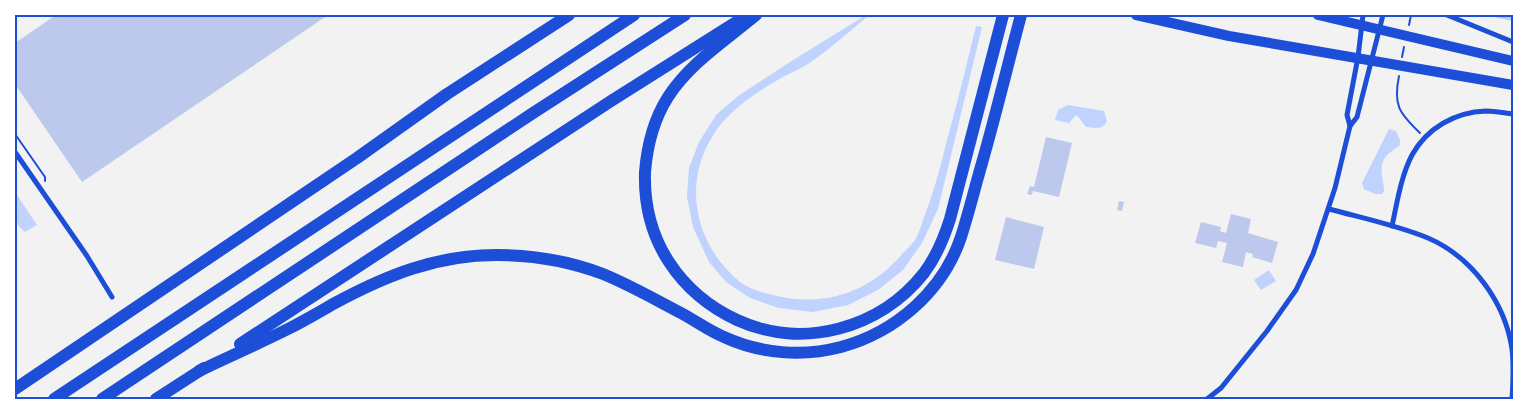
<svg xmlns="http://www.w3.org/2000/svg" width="1528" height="414" font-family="Raleway,sans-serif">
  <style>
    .water { fill: #bfd3fe }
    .building { fill: #bdc9ec }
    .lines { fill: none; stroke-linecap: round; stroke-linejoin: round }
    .path { stroke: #1d4ed8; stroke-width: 2 }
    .minor { stroke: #1d4ed8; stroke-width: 5 }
    .primary { stroke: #1d4ed8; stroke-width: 10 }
    .motorway { stroke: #1d4ed8; stroke-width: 12 }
    .neatline { fill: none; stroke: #1d4ed8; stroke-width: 2 }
  </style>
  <rect width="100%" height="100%" fill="#f2f2f2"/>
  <!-- water -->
  <g class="water">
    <path d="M 866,15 L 869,15 C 850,31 831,48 811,62 C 802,68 792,72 783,77 C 756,92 728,110 712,137 C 682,186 696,246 740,282 C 748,288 762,293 773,295 C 822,308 870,293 903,253 C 907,249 913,244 916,238 C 919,233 921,226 923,220 C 932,197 939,173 945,148 C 956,108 966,67 976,26 L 982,27 L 938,209 L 922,243 L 903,270 L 878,290 L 848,305 L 813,312 L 779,308 L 750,298 L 726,282 L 709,262 L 693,227 L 687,197 L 689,168 L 699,142 L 716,115 L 738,96 L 790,62 Z"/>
    <path d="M 1068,105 L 1104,111 L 1107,121 C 1103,130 1095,128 1086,127 L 1077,115 L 1075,116 L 1069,123 L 1055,120 L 1058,110 Z"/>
    <path d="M 1389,129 L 1396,131 L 1400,140 L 1400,145 C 1396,149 1391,151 1387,155 C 1377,166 1384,179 1384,191 L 1382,194 L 1375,194 L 1364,189 L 1362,183 Z"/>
    <path d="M 15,192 L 37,225 L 25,232 C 12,223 15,206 15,192 Z"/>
    <polygon points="1269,270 1276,281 1261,290 1254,280"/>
  </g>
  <!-- building -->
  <g class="building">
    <polygon points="56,15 328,15 82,182 15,84 15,43"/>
    <polygon points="1489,15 1513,15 1513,21 1489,16"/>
    <polygon points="1046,137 1072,143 1059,197 1033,191 1032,195 1027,194 1030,186 1034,187"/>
    <polygon points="1119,201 1124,202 1122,211 1117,210"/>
    <polygon points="1231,214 1251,219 1248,233 1278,242 1272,263 1252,257 1253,254 1246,252 1243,267 1222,262 1227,243 1218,241 1216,248 1195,243 1201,222 1221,227 1220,231 1226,233"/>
    <polygon points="1006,217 1044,227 1034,269 995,260"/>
  </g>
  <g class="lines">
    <!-- path -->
    <g class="path">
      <polyline points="1409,25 1411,15"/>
      <polyline points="1402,57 1404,47"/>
      <path d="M 1399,76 C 1393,105 1399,113 1420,133"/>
      <polyline points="15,134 45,177 45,181"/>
    </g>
    <!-- minor -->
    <g class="minor">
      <polyline points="1447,15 1513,42"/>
      <polyline points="1350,126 1357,117 1383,15"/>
      <polyline points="15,152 87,256 112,297"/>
      <path d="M 1329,209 C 1362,218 1396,225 1428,238 C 1472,257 1505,302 1512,349 C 1514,366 1513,383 1512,399"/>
      <path d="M 1392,226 C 1397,203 1401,176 1412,155 C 1427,128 1455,112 1486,111 C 1495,111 1504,113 1513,114"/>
      <polyline points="1207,399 1221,388 1267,331 1296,290 1313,254 1335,188 1350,126 1347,115 1358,57 1363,15"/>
    </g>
    <!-- primary -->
    <g class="primary">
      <polyline points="1136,15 1229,36 1513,85"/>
      <polyline points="1318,15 1513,61"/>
    </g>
    <!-- motorway -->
    <g class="motorway">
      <path d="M 756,15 C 725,41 690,63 668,97 C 654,119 647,147 645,172 C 644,204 652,236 669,262 C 686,288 709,307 737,320 C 802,350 880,329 924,273 C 936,257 944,238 950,219 L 1003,15"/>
      <polyline points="240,344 611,101 741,19"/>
      <path d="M 199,371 C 228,357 258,344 288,329 C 304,321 319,312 335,303 C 387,275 437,255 496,255 C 532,255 569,261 603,274 C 630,285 656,300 681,313 C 696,321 709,331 724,337 C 761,354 803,357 841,347 C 896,332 943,291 961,237 C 969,212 975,187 982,163 C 996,114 1008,64 1021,15"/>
      <polyline points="15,389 357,158 447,94 569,15"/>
      <polyline points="54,399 634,15"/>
      <polyline points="102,399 533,113 685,15"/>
      <polyline points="156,399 204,368"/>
    </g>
  </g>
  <!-- border -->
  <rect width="1528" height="414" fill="none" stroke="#ffffff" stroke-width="32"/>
  <rect x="16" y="16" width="1496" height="382" class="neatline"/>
</svg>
